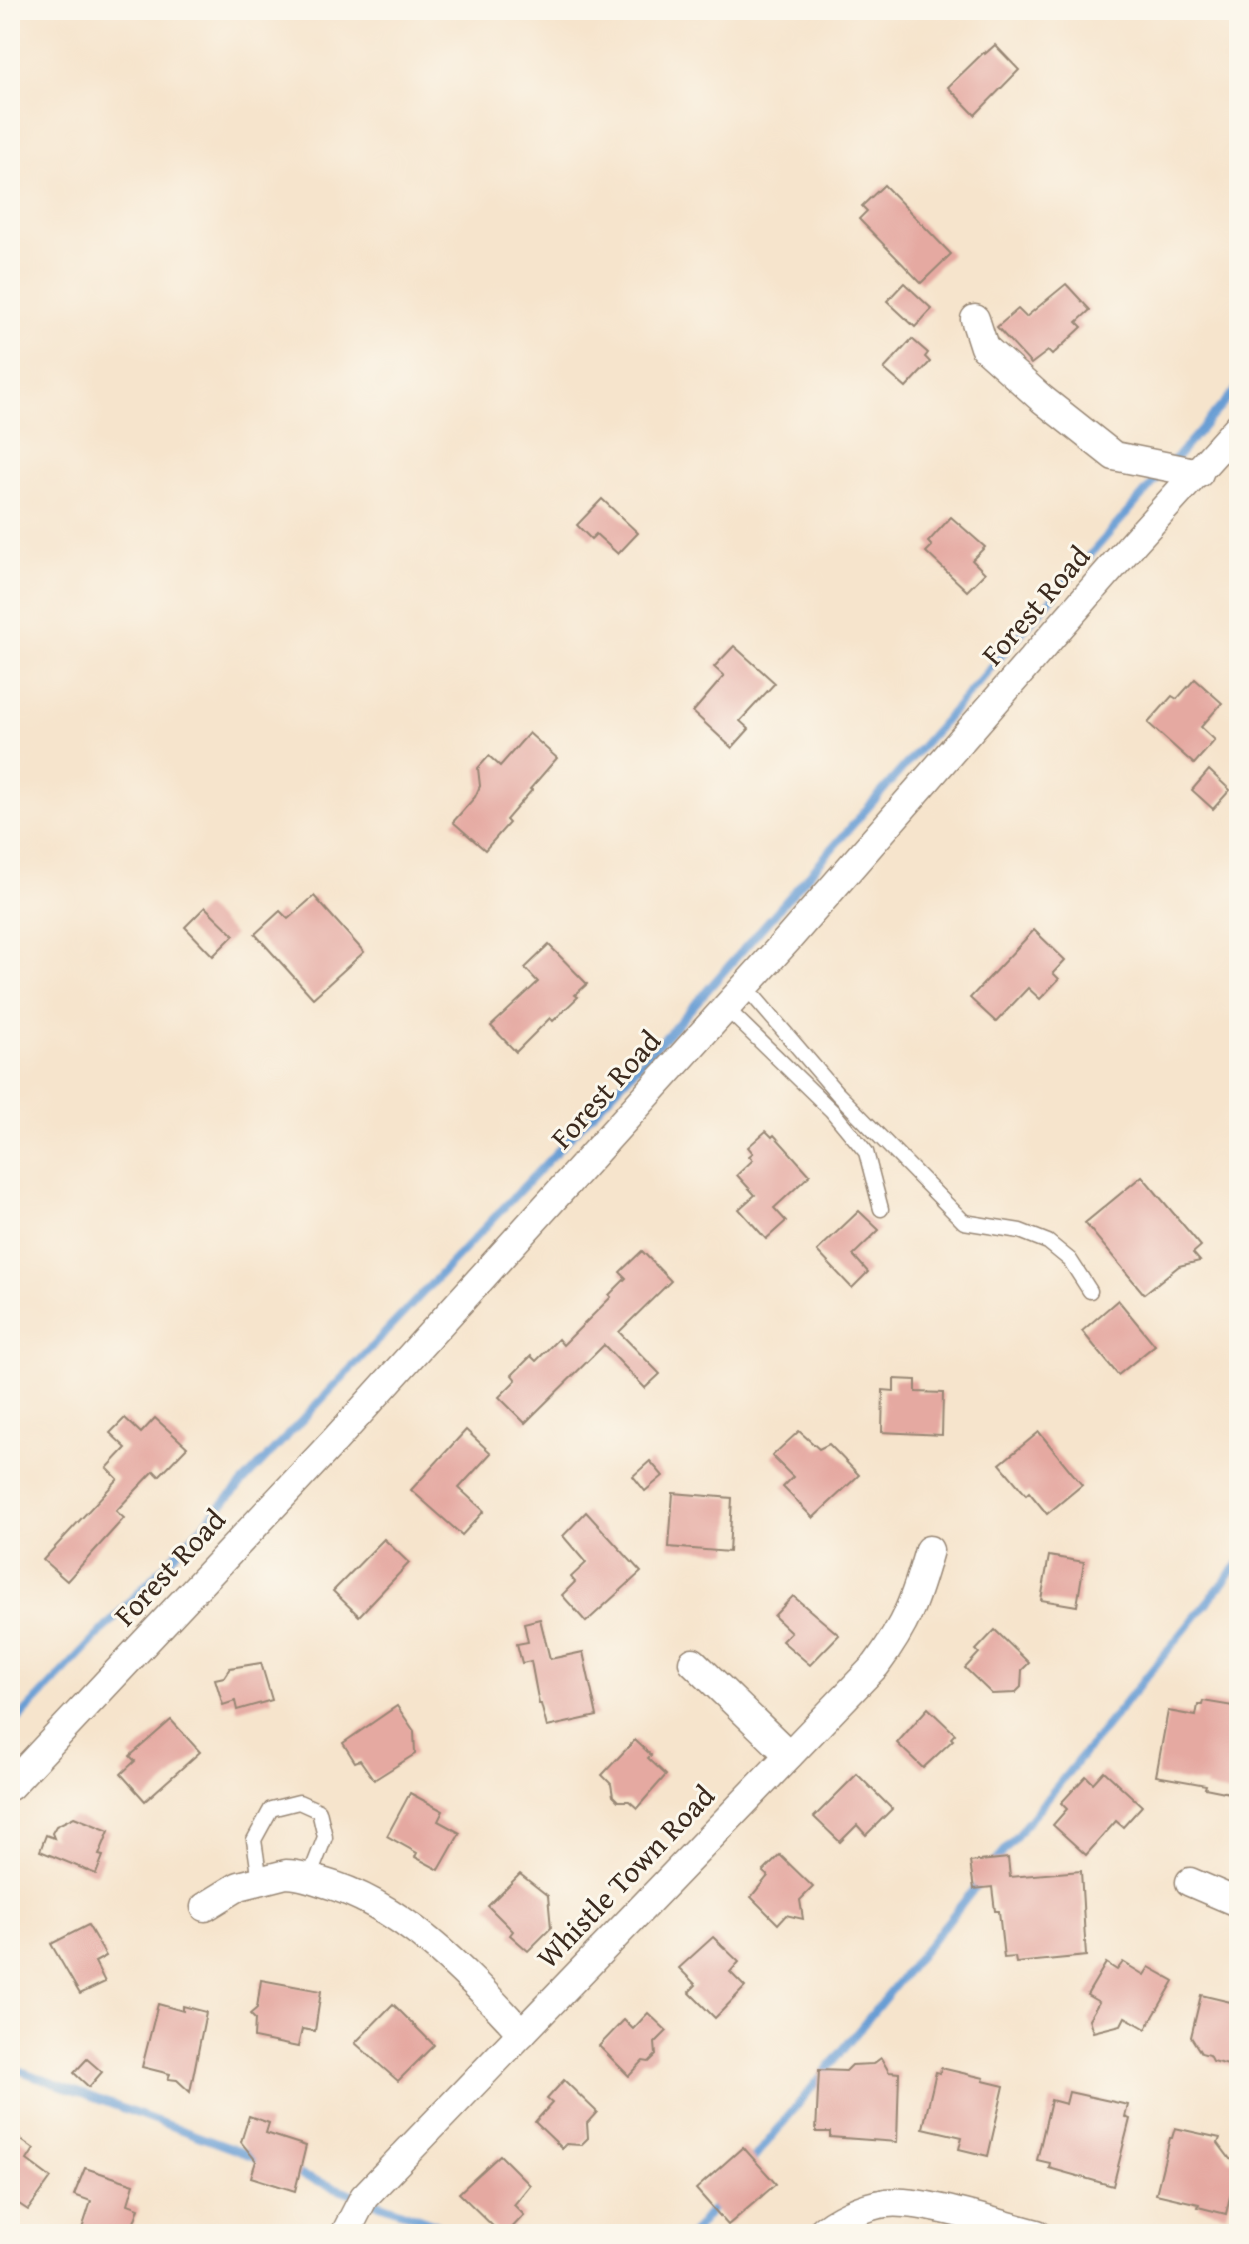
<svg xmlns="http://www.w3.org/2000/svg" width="1249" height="2244" font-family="'Gentium Book Plus',serif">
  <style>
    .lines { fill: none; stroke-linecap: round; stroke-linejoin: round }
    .stream { stroke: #679dd4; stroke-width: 8 }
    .building { fill: #e5a9a1 }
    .service-casing { stroke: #988775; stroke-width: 17 }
    .minor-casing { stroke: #988775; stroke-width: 31 }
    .service { stroke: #fff; stroke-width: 14 }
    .minor { stroke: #fff; stroke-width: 28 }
    .labels { text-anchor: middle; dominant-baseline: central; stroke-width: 6; stroke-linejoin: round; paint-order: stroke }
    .street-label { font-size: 30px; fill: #3b2a1e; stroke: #fbf7ec }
  </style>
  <rect width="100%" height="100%" fill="#fbf7ec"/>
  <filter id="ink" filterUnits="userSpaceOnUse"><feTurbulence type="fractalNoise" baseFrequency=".0125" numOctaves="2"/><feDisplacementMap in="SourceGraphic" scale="16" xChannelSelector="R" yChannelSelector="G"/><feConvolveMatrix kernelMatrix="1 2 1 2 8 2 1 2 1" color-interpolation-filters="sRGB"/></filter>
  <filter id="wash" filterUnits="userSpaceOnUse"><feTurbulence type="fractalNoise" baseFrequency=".006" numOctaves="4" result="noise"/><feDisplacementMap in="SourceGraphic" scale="32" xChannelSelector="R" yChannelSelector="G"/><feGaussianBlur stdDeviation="1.8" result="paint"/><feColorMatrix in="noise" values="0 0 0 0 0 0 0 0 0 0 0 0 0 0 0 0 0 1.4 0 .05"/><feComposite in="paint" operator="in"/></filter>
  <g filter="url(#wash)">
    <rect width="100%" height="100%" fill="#f6e4cc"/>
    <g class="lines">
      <!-- stream -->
      <g class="stream">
        <polyline points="1173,461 1239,386"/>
        <polyline points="10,1728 674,1028 1164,471"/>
        <polyline points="992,1866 1239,1563"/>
        <polyline points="10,2067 263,2160"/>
        <polyline points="747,2167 979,1883"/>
        <polyline points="290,2171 462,2234"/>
        <polyline points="692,2234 718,2202"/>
      </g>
    </g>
    <g id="blocks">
      <!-- building -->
      <g class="building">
        <polygon points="995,45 1019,70 975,115 948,87 984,52 985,54"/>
        <polygon points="884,185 951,254 921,283 859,219 867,211 862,206"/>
        <polygon points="904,283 932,309 915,327 887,301"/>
        <polygon points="1066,284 1090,310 1077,322 1082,327 1052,355 1048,351 1031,364 997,327 1018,309 1026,317"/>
        <polygon points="912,339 928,353 925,357 930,362 906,388 884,369"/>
        <polygon points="602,499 638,533 618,554 596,534 591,539 577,525"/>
        <polygon points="951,517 985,547 972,560 985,573 967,591 926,552 932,546 928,542"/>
        <polygon points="734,646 775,683 740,721 749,729 732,748 693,712 724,676 714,667"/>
        <polygon points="1195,679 1222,703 1201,727 1215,740 1194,764 1148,723 1172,696 1177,699"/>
        <polygon points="529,733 557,758 530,789 532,790 506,820 509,823 485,850 453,822 475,797 480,786 478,768 489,756 500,766"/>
        <polygon points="1209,770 1230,790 1213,809 1192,790"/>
        <polygon points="314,896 364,952 313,998 255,934 280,911 288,919"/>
        <polygon points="205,907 234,935 213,956 185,927"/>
        <polygon points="1034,930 1065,960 1053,973 1059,979 1040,999 1028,988 996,1022 970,998"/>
        <polygon points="549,945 587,984 575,995 578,997 553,1021 550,1018 516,1052 491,1026 538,982 525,968"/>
        <polygon points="766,1131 772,1137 774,1135 810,1175 774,1208 786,1221 766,1239 739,1209 755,1195 737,1175 753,1160 749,1156 753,1153 748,1147"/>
        <polygon points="1142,1176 1201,1246 1193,1253 1200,1261 1179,1266 1144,1294 1085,1223"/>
        <polygon points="859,1211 879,1230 853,1255 868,1272 852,1288 817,1251"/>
        <polygon points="642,1251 671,1281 619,1332 660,1374 645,1388 604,1345 525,1423 499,1397 516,1380 512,1375 531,1356 536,1361 558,1339 563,1345 611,1297 609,1295 626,1278 620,1272"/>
        <polygon points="1118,1300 1155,1345 1118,1375 1082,1331"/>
        <polygon points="894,1379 916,1380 916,1392 943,1393 942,1435 882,1432 883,1390 894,1391"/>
        <polygon points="125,1418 141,1433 155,1418 187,1447 159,1476 154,1471 116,1511 124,1518 67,1581 43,1560 118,1479 107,1468 126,1448 110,1433"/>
        <polygon points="466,1430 491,1453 459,1488 484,1511 462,1535 411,1490"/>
        <polygon points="799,1431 819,1449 829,1444 859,1475 813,1518 783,1487 793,1477 772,1456"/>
        <polygon points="1039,1432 1082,1485 1047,1514 1029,1492 1026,1495 1000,1464"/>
        <polygon points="650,1461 663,1476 645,1491 633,1476"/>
        <polygon points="673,1493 732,1498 729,1552 669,1547"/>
        <polygon points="586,1512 641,1572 586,1622 562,1595 575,1582 571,1577 586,1563 563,1536"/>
        <polygon points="384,1539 409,1563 359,1616 333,1591"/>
        <polygon points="1049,1556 1084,1562 1077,1606 1041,1600"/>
        <polygon points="793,1596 839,1635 810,1665 782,1641 791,1632 774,1616"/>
        <polygon points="540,1619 550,1659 583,1652 597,1716 547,1727 541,1704 539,1704 531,1661 522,1663 517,1644 528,1642 524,1623"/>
        <polygon points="995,1630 1029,1663 1022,1670 1021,1687 1015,1693 992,1694 965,1668 979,1653 976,1650"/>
        <polygon points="261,1663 272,1700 237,1710 235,1701 223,1705 215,1679 224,1677 230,1668"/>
        <polygon points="1203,1701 1239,1707 1239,1773 1235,1794 1205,1788 1206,1785 1156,1776 1168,1711 1196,1716 1198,1705 1202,1705"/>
        <polygon points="397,1706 414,1731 415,1754 374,1780 360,1760 355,1762 343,1743"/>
        <polygon points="928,1708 955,1734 951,1738 953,1740 923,1768 897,1743"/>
        <polygon points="171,1720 200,1752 145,1801 121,1774 135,1761 130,1756"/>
        <polygon points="635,1740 651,1755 648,1758 666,1775 637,1808 629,1801 618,1801 613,1796 611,1784 602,1775"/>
        <polygon points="1104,1771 1142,1806 1123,1827 1116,1821 1086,1855 1053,1825 1067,1809 1061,1803 1086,1776 1093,1783"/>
        <polygon points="857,1774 892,1809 866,1835 857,1825 840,1842 814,1817"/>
        <polygon points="410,1793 443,1811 438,1821 460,1833 439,1870 415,1857 417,1853 387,1836"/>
        <polygon points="74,1817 109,1831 99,1855 103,1856 96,1874 40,1851 46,1835 54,1838 52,1833 56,1826"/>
        <polygon points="780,1855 813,1887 800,1900 803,1919 786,1915 778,1924 751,1897 768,1876 763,1872"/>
        <polygon points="1008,1858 1010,1877 1081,1871 1086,1956 1016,1963 1015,1957 1004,1958 999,1911 995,1911 992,1887 974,1889 970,1862"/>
        <polygon points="520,1874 548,1896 551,1928 528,1951 510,1935 513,1931 488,1906"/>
        <polygon points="88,1925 106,1956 95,1962 105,1982 80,1994 51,1944"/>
        <polygon points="713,1937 739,1962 730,1972 745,1987 715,2018 689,1992 696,1985 679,1968"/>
        <polygon points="1123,1962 1144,1975 1149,1967 1174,1981 1146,2029 1125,2017 1121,2025 1093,2032 1089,2019 1099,2002 1087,1995 1106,1963 1117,1970"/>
        <polygon points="261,1980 321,1991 315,2031 302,2029 298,2047 254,2038 255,2019 250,2014 257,2008"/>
        <polygon points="1201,1995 1239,2004 1239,2058 1232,2066 1212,2061 1209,2055 1201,2053 1191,2037"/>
        <polygon points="158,2004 183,2011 183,2006 206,2012 190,2092 177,2080 168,2079 170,2074 142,2067"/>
        <polygon points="393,2004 434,2045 398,2081 355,2043"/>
        <polygon points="648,2013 667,2031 655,2043 656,2055 649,2062 643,2061 629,2076 599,2046 624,2020 633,2029"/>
        <polygon points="881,2058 889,2072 899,2073 897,2142 830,2137 830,2132 816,2132 819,2070 846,2071 852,2065 873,2064"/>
        <polygon points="87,2059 102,2072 89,2087 74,2073"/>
        <polygon points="941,2068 984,2078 983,2081 1004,2086 988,2156 959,2149 962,2137 923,2128 936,2072 940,2073"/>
        <polygon points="564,2080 597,2112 587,2123 588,2138 581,2145 566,2144 562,2148 535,2122 552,2103 547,2099"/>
        <polygon points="1069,2092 1128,2105 1125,2117 1130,2119 1113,2186 1049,2168 1050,2163 1037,2160 1051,2100 1066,2104"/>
        <polygon points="249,2116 269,2123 266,2133 306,2146 295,2191 251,2177 256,2161 241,2142"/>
        <polygon points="1175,2128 1220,2138 1218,2143 1230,2159 1238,2161 1226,2214 1198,2207 1199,2204 1156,2194 1170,2138 1172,2138"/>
        <polygon points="10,2132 34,2149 27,2160 51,2178 28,2210 10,2198"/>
        <polygon points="743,2147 776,2184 728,2225 696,2189"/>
        <polygon points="500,2155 530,2185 514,2205 524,2215 506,2234 501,2234 459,2193"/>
        <polygon points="85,2168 134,2184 128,2204 139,2208 130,2234 95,2234 82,2229 91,2201 74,2195"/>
      </g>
    </g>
  </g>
  <g filter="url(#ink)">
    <use href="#blocks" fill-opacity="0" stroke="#988775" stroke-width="2"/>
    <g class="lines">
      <!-- service casing -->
      <g class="service-casing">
        <g id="service">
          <polyline points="745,986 837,1093 964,1222 1020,1231 1048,1242 1070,1260 1090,1291"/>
          <polyline points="725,1007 832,1111 866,1152 881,1209"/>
          <polyline points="260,1881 254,1840 271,1809 299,1802 319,1811 325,1837 309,1878"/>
        </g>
      </g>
      <!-- minor casing -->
      <g class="minor-casing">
        <g id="minor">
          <polyline points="975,319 984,347 1042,399 1114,456 1199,473"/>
          <polyline points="693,1662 789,1755"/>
          <polyline points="10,1786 335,1440 789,938 1134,542 1239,426"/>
          <polyline points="1190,1882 1239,1903"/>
          <path d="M 205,1907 L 239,1886 L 286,1874 C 298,1874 310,1878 322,1882 C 404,1905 465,1972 522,2033"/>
          <path d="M 345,2234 L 364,2197 L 876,1665 C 907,1623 915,1600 929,1550"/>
          <path d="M 819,2234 C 835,2219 864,2206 886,2203 C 923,2199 998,2224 1037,2234"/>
        </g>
      </g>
      <!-- service -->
      <use href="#service" class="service"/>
      <!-- minor -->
      <use href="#minor" class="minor"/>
    </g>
  </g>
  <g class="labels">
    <!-- street labels -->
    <g class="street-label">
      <text transform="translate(1035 605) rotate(-49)">Forest Road</text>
      <text transform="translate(605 1089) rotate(-48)">Forest Road</text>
      <text transform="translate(169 1567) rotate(-47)">Forest Road</text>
      <text transform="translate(625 1876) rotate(-46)">Whistle Town Road</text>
    </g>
  </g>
  <!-- margin -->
  <rect width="1249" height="2244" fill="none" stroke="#fbf7ec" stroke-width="40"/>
</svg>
